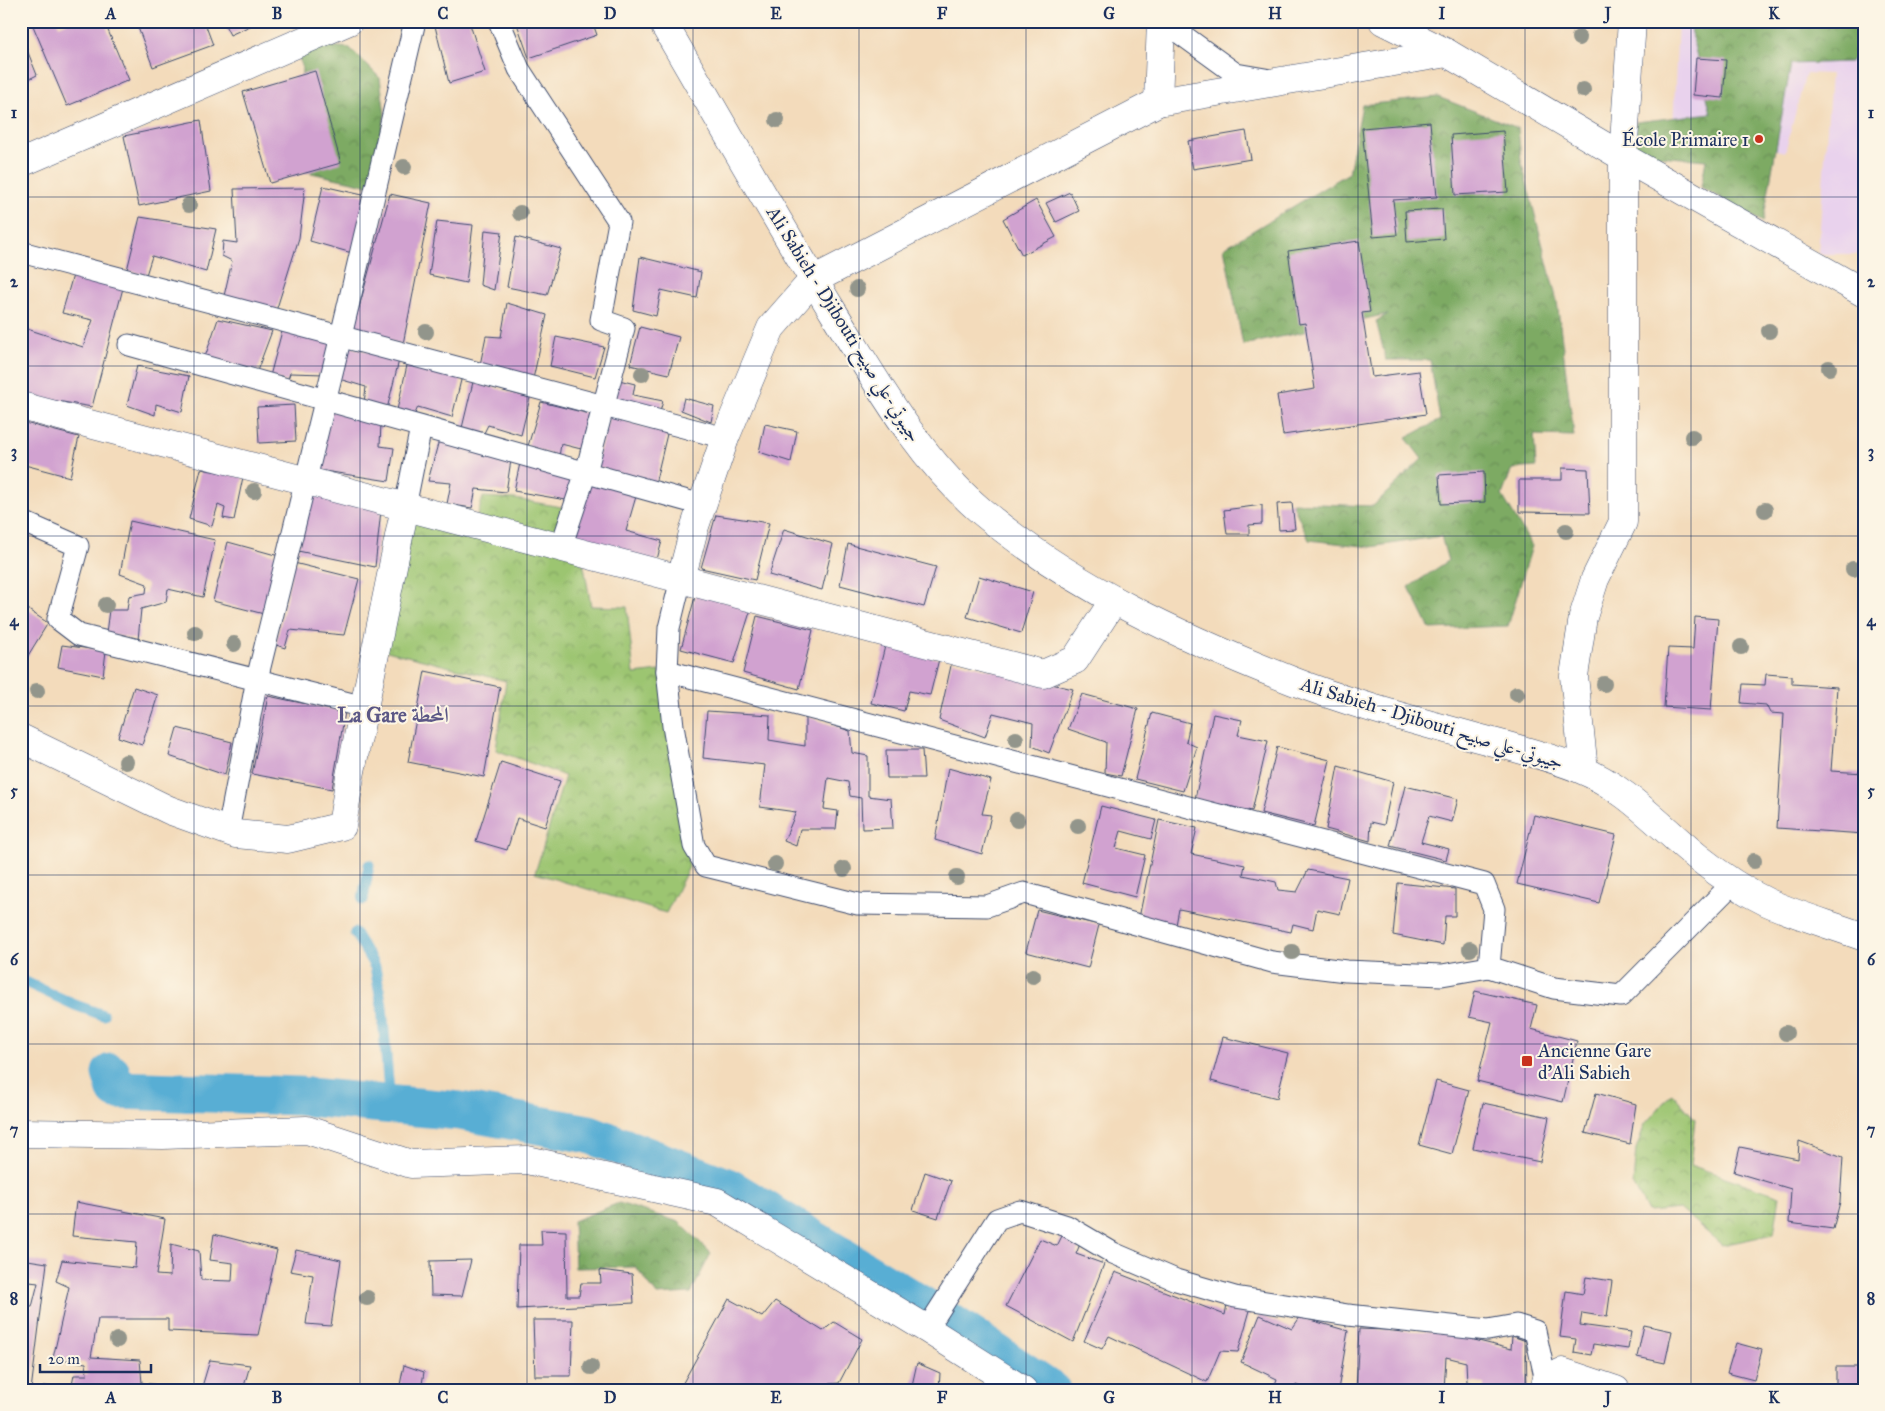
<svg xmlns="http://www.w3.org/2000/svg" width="1885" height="1411" font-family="'IM FELL Great Primer',Amiri,serif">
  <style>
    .built { fill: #e9d2ed }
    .forest { fill: url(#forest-crowns); stroke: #4c6c60 }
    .park { fill: url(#park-crowns); stroke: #5c7a68 }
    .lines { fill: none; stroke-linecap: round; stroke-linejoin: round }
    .stream { stroke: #58aed4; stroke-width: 11 }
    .canal { stroke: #58aed4; stroke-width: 39 }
    .building { fill: #d1a2d0 }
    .lane-casing { stroke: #3b496c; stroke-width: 23 }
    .street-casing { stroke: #3b496c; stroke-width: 29 }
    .secondary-casing { stroke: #3b496c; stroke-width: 29 }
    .lane { stroke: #fff; stroke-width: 21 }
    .street { stroke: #fff; stroke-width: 28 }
    .secondary { stroke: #fff; stroke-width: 28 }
    .tree { fill: #92958b }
    .grid { fill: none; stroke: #1b2f5e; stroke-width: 1; stroke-opacity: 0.55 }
    .poi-dot { fill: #c8321e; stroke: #fcf5e5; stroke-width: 2 }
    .labels { text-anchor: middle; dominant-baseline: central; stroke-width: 4; stroke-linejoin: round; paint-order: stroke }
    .poi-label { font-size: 19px; fill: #1b2f5e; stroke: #fcf5e5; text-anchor: end }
    .street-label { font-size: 19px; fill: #1b2f5e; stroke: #fcf5e5 }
    .quarter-label { font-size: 21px; font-weight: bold; fill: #5b5786; stroke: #fcf5e5 }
    .neatline { fill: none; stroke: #1b2f5e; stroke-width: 2 }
    .grid-label { font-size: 16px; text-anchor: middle; font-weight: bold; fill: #1b2f5e }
  </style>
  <defs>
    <pattern id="forest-crowns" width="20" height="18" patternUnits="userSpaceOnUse" patternTransform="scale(1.25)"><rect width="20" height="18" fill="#7daa63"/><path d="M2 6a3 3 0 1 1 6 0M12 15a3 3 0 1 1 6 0" fill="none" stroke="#668b55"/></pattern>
    <pattern id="park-crowns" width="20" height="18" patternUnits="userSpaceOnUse" patternTransform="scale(1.25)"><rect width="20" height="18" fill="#9cc571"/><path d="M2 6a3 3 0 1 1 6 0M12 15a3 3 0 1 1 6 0" fill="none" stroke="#7ea060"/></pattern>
  </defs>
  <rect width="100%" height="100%" fill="#fcf5e5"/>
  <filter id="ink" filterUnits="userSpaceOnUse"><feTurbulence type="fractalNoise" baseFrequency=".02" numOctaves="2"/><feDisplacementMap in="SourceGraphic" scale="10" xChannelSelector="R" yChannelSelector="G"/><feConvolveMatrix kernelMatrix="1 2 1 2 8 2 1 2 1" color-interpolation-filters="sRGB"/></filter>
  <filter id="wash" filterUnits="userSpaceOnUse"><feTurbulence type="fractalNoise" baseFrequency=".0096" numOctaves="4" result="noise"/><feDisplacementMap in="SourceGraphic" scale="20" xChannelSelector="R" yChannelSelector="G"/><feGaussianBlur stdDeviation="1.12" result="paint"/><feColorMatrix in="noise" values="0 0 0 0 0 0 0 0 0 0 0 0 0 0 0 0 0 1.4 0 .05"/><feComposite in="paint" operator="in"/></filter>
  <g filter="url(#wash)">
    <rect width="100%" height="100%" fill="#f3dbbb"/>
    <!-- built -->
    <polygon class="built" points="1678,21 1864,21 1864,254 1818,254 1831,74 1806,73 1785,152 1673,126"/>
    <!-- forest -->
    <g class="forest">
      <polygon points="1688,21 1864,21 1864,49 1850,62 1791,64 1763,222 1701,187 1706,160 1635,154 1636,122 1711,113"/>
      <polygon points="316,45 350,48 380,78 385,115 370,186 298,170 302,66 297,53"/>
      <polygon points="1438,97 1518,128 1521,160 1557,301 1574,436 1534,435 1536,467 1512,469 1502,495 1532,546 1508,626 1430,629 1409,587 1448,561 1441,536 1371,547 1309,540 1292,503 1373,506 1422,459 1406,438 1440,420 1430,360 1386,360 1376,321 1388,314 1243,345 1224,248 1349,173 1362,105"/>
      <polygon points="619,1203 679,1222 711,1253 691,1293 657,1295 636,1267 575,1268 573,1221"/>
    </g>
    <!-- park -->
    <g class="park">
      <polygon points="483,497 515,499 567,508 583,561 591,606 627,607 634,674 660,671 689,867 666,913 535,873 565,776 496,750 506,681 383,650 412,517 473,531"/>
      <polygon points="1672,1093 1695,1119 1690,1165 1780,1196 1774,1234 1722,1245 1680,1209 1648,1212 1633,1184 1636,1149 1645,1124"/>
    </g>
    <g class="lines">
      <!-- stream -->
      <g class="stream">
        <polyline points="363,900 369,865"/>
        <polyline points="355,933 375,967 382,1006 390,1105"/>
        <polyline points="21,980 75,1005 103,1015"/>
      </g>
      <!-- canal -->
      <polyline class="canal" points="111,1073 116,1090 298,1096 460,1111 589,1134 729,1188 954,1325 1051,1390"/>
    </g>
    <g id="blocks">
      <!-- building -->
      <g class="building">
        <polygon points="31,21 57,21 59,26 70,21 104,21 129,80 67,106"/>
        <polygon points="146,21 204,21 213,45 153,67 137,25"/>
        <polygon points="223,21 261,21 230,35"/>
        <polygon points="447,21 469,21 485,72 449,83 435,26"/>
        <polygon points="516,21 592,21 597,35 529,58"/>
        <polygon points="21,35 37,75 21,83"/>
        <polygon points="1696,58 1726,60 1723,98 1693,95"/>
        <polygon points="315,71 341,163 270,183 243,92"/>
        <polygon points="201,120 211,191 139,206 124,136"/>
        <polygon points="1430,122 1437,197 1393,200 1397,235 1373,237 1362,128"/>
        <polygon points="1246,131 1251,159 1193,169 1188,141"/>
        <polygon points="1503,131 1508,192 1455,195 1451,135"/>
        <polygon points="323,186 367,196 352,253 310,241"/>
        <polygon points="305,188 299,238 276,311 224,296 232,261 222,256 223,241 237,243 234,189"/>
        <polygon points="1070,192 1079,211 1056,222 1046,203"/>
        <polygon points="390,194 431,203 403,344 352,333"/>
        <polygon points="1036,200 1056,237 1022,255 1003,219"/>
        <polygon points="1442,209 1444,239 1407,242 1405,211"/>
        <polygon points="140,217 216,229 206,272 152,256 146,275 127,270"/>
        <polygon points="437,221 473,225 466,283 429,275"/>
        <polygon points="485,230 502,232 494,290 480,285"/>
        <polygon points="516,237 561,249 547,295 507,287"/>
        <polygon points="1359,241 1370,312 1362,313 1372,377 1419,371 1426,414 1283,435 1277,395 1315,389 1305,323 1299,324 1288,251"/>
        <polygon points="640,257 701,272 697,298 661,290 656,316 633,310"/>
        <polygon points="73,275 123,288 92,407 22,395 24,386 21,385 21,327 83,347 93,320 62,313"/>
        <polygon points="507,303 547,315 533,379 480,365 486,336 501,337"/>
        <polygon points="218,319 272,331 257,371 205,357"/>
        <polygon points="640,327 679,337 669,374 630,365"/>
        <polygon points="282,331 331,342 325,374 290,373 287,382 270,376"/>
        <polygon points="556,337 604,347 595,377 550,366"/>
        <polygon points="346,346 399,360 387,409 364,403 366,387 339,379"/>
        <polygon points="408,361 462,376 452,417 418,407 414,416 397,410"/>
        <polygon points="137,366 189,376 182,412 156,404 155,415 127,405"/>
        <polygon points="619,380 635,384 633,395 663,401 660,412 615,403"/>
        <polygon points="473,382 530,398 521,435 488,425 483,435 462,428"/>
        <polygon points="684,398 714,406 711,422 681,410"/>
        <polygon points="541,402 590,414 581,449 561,444 559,457 528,446"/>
        <polygon points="294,405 296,441 259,443 257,407"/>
        <polygon points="331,411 381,422 380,446 394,448 389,481 318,470"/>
        <polygon points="609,416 667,434 655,484 596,466"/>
        <polygon points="21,422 79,437 70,477 21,464"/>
        <polygon points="765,424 797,431 791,462 759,452"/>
        <polygon points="439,440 511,460 506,492 476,489 472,508 447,504 451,483 428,481"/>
        <polygon points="520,463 576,478 566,500 514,491"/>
        <polygon points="1562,468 1588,469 1590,513 1519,512 1519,480 1562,480"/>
        <polygon points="201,469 243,477 234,520 223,518 225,508 218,505 212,526 189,519"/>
        <polygon points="1484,472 1485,502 1441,504 1439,475"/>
        <polygon points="590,481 637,493 626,531 662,541 656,563 574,540"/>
        <polygon points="312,494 381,510 375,567 298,551"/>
        <polygon points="1292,503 1295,529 1279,530 1277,504"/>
        <polygon points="1262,505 1262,524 1249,525 1249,534 1227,534 1224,510"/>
        <polygon points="716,515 769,523 755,580 701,568"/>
        <polygon points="130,521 215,540 203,597 168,589 166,602 141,609 138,640 106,633 109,610 127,610 129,596 146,593 147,584 120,574"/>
        <polygon points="784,529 833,544 822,590 769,575"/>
        <polygon points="228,542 279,556 264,614 213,601"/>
        <polygon points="848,544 936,567 924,607 840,585"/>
        <polygon points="294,563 359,579 344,635 290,630 285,648 276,645"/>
        <polygon points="979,576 1033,592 1021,633 967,617"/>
        <polygon points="696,593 751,609 734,663 681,649"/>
        <polygon points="21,605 48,623 21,667"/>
        <polygon points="757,616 813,630 799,689 743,673"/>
        <polygon points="1695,617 1718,619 1711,710 1664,707 1668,648 1693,649"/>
        <polygon points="62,645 106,651 103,676 58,667"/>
        <polygon points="885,646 939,659 930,695 909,691 904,711 871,703"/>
        <polygon points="952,661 1073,689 1049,753 1032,746 1033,723 993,713 985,737 939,720"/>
        <polygon points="425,671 500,687 484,777 408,762"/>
        <polygon points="1766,674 1792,676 1792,684 1837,687 1831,771 1864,773 1864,834 1777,828 1784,714 1770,713 1766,705 1741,703 1743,684 1765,685"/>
        <polygon points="134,687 158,695 142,745 118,737"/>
        <polygon points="1082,694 1138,709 1121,776 1105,773 1106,742 1068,729"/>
        <polygon points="268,696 345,712 332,789 252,774"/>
        <polygon points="707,711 770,715 769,740 805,746 805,716 850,731 852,753 868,756 868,796 891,799 893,828 862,829 861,798 850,796 848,782 828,778 824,809 838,811 836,829 800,829 796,846 784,841 796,812 760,807 765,765 703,758"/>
        <polygon points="1152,713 1190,723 1186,742 1197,747 1183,791 1135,779"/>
        <polygon points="1213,714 1242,720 1238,735 1268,741 1252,811 1195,799"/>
        <polygon points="177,728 232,742 225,775 169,756"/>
        <polygon points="1277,747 1330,760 1314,826 1261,813"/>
        <polygon points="886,750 922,750 924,778 887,778"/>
        <polygon points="501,762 560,781 545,827 517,818 507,850 476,841"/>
        <polygon points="1338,766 1393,782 1384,825 1371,822 1370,841 1326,829"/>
        <polygon points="948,768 991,780 982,814 991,815 982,854 935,840"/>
        <polygon points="1405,786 1458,799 1452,822 1429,816 1421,842 1449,849 1446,860 1390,846"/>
        <polygon points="1101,806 1156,820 1151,839 1121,831 1116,848 1145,855 1135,897 1082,883"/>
        <polygon points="1534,815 1616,835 1599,903 1517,884"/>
        <polygon points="1159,820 1197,828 1191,854 1245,865 1243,875 1276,882 1278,890 1297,892 1308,870 1348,878 1340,914 1317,909 1313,929 1293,924 1291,932 1179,909 1176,925 1139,918"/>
        <polygon points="1398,883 1455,889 1455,916 1445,916 1443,945 1393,935"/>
        <polygon points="1037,910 1099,925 1088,968 1026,952"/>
        <polygon points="1475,991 1537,1005 1531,1029 1577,1041 1563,1102 1477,1081 1492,1022 1469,1017"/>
        <polygon points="1223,1037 1288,1053 1277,1098 1211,1081"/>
        <polygon points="1436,1081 1469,1090 1452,1154 1419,1145"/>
        <polygon points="1596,1093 1636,1104 1630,1144 1585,1133"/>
        <polygon points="1483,1103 1549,1117 1540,1162 1473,1148"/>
        <polygon points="1799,1141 1843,1157 1840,1202 1833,1229 1789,1223 1791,1189 1734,1172 1740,1147 1798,1159"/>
        <polygon points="925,1172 951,1181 938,1218 913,1210"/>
        <polygon points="76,1202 165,1219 156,1275 170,1276 171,1244 199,1251 201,1280 232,1281 233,1263 210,1260 214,1234 277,1250 258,1335 168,1331 168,1319 98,1319 91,1357 140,1360 142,1383 169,1386 169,1390 71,1390 74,1375 87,1375 86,1363 53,1358 69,1287 56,1281 62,1260 135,1268 137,1242 72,1236"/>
        <polygon points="541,1230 566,1231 567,1296 579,1296 581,1283 601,1283 600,1270 632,1274 634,1303 517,1309 519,1245 542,1245"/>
        <polygon points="1062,1236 1080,1244 1076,1254 1104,1264 1073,1342 1006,1306 1040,1239 1057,1246"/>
        <polygon points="296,1250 341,1260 331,1326 306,1324 313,1275 290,1271"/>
        <polygon points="21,1259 47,1263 31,1390 21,1390 21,1307 32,1307 38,1283 21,1281"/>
        <polygon points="471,1260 462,1296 431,1295 430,1261"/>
        <polygon points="1115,1272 1225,1315 1227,1304 1251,1307 1238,1352 1220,1351 1207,1382 1109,1336 1102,1349 1084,1341"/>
        <polygon points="1586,1277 1612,1281 1607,1317 1582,1313 1580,1325 1631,1332 1628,1349 1593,1344 1591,1355 1574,1352 1576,1339 1560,1337 1566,1291 1583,1294"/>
        <polygon points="729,1299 762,1317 775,1301 823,1331 834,1322 862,1339 839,1383 827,1384 823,1390 679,1390"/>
        <polygon points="1260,1315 1292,1329 1300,1317 1348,1331 1338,1390 1307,1390 1296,1385 1294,1390 1273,1390 1277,1379 1241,1362"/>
        <polygon points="533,1320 573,1320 571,1376 535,1376"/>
        <polygon points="1644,1325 1672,1331 1665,1363 1637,1357"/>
        <polygon points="1359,1329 1442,1332 1511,1349 1512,1336 1526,1341 1527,1390 1484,1390 1484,1384 1467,1382 1466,1362 1446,1357 1444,1390 1356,1390"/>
        <polygon points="1736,1343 1762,1350 1754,1380 1727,1373"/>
        <polygon points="210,1360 250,1365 243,1390 201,1390"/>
        <polygon points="917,1363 940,1373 939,1390 911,1390"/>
        <polygon points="404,1365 424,1372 421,1390 399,1390"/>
        <rect x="1836" y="1367" width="28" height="23"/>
        <polygon points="884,1383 895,1390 881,1390"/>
        <polygon points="44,1386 68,1388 68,1390 43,1390"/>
      </g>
    </g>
  </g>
  <g filter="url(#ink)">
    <use href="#blocks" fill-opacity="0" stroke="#3b496c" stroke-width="1"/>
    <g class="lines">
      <!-- lane casing -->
      <g class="lane-casing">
        <g id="lane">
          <polyline points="499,21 519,69 619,222 601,320 624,328 586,472 561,547"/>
          <polyline points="1163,21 1236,74 1265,79"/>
          <polyline points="21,252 725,438"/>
          <polyline points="129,345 702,505"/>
          <polyline points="405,507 421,427"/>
          <polyline points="21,521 78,546 58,619 79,635 364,707"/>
          <polyline points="681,579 669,628 667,671 673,726 694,846 706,866 858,904 987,906 1024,893 1272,962 1346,971 1442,975 1489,967"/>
          <polyline points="667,671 1484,884 1494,909 1489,967 1554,988 1621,996 1734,882"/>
          <polyline points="228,831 257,679 341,336 415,21"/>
          <polyline points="927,1329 997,1219 1020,1211 1067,1226 1113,1253 1176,1280 1235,1297 1348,1315 1488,1330 1516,1325 1535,1331 1546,1381"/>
        </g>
      </g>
      <!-- street casing -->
      <g class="street-casing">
        <g id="street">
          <polyline points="1383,21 1447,53"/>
          <polyline points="1158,102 1161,21"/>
          <polyline points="21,163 349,21"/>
          <polyline points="21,406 1043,674 1075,660 1114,600"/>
          <polyline points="681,579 694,529 725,438 771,328 813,280 1158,102 1447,53 1623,157 1864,293"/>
          <polyline points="21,738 169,810 236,834 288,839 342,826 350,776 405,507"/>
          <polyline points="1584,770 1574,676 1583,617 1595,579 1623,522 1623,157 1632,21"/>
          <polyline points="21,1133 163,1135 307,1130 411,1164 527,1160 717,1202 927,1329 1023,1390"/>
          <polyline points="1545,1390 1546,1381 1562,1372 1616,1390"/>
        </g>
      </g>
      <!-- secondary casing -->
      <g class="secondary-casing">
        <path id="secondary" d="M 662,21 C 719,119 775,218 835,315 C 878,384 918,457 981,511 C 1072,587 1183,638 1293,681 C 1354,705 1418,721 1482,739 C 1515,748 1548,756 1580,769 C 1627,788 1661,828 1700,859 C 1720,875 1744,891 1767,902 C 1798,916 1832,925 1864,937"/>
      </g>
      <!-- lane -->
      <use href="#lane" class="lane"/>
      <!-- street -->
      <use href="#street" class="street"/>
      <!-- secondary -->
      <use href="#secondary" class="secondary"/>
    </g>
    <!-- trees -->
    <g class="tree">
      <circle cx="1579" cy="38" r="8"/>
      <circle cx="1583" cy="90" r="8"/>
      <circle cx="777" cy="120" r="8"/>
      <circle cx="404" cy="167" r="8"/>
      <circle cx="189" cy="205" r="8"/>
      <circle cx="520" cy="213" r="8"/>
      <circle cx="857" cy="289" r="8"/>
      <circle cx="1769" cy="331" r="8"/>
      <circle cx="426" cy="332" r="8"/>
      <circle cx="1829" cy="368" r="8"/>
      <circle cx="642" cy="374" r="8"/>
      <circle cx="1692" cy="437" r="8"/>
      <circle cx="254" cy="491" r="8"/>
      <circle cx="1765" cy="510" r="8"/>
      <circle cx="1566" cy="531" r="8"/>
      <circle cx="1853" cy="569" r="8"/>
      <circle cx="106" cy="605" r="8"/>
      <circle cx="195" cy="633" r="8"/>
      <circle cx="234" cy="644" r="8"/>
      <circle cx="1741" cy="647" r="8"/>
      <circle cx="1604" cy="684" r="8"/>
      <circle cx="37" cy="691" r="8"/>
      <circle cx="1517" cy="694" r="8"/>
      <circle cx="1016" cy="739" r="8"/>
      <circle cx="126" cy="762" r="8"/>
      <circle cx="1017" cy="820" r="8"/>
      <circle cx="1078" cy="826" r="8"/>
      <circle cx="1754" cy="861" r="8"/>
      <circle cx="775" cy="864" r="8"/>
      <circle cx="844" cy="869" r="8"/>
      <circle cx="957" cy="877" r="8"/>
      <circle cx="1470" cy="949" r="8"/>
      <circle cx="1292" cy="952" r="8"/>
      <circle cx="1033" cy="976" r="8"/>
      <circle cx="1786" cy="1033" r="8"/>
      <circle cx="367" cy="1298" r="8"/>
      <circle cx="117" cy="1340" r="8"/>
      <circle cx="591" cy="1367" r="8"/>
    </g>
  </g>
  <!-- grid -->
  <path class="grid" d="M 194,21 L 194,1390M 360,21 L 360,1390M 527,21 L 527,1390M 693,21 L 693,1390M 859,21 L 859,1390M 1026,21 L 1026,1390M 1192,21 L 1192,1390M 1358,21 L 1358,1390M 1525,21 L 1525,1390M 1691,21 L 1691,1390M 21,197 L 1864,197M 21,366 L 1864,366M 21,536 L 1864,536M 21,706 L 1864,706M 21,875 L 1864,875M 21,1044 L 1864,1044M 21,1214 L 1864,1214"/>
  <!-- markers -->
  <g class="poi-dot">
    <circle cx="1759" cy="139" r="5"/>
    <rect x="1521" y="1055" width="12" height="12" rx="2.5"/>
  </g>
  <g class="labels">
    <!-- poi labels -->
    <g class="poi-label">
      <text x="1749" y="139">École Primaire 1</text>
      <text x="1538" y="1050" text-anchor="start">Ancienne Gare<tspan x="1538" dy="22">d'Ali Sabieh</tspan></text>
    </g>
    <!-- street labels -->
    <g class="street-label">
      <text transform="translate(844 324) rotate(58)">Ali Sabieh - Djibouti جيبوتي-علي صبيح</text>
      <text transform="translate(1432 723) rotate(17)">Ali Sabieh - Djibouti جيبوتي-علي صبيح</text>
    </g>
    <!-- quarter labels -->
    <g class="quarter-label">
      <text x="393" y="715">La Gare المحطة</text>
    </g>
  </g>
  <!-- margin -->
  <rect width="1885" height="1411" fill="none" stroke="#fcf5e5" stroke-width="55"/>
  <!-- scale -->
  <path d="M40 1364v8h111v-8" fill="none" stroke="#1b2f5e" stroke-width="2.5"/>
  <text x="48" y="1364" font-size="15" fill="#1b2f5e" stroke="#fcf5e5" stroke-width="4" paint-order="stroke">20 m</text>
  <rect x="28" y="28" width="1830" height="1356" class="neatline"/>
  <g class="grid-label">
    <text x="111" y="19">A</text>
    <text x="277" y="19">B</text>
    <text x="443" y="19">C</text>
    <text x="610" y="19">D</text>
    <text x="776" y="19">E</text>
    <text x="942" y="19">F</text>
    <text x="1109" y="19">G</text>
    <text x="1275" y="19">H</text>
    <text x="1442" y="19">I</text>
    <text x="1608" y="19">J</text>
    <text x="1774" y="19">K</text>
    <text x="14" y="118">1</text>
    <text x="1871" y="118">1</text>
    <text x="14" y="287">2</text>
    <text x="1871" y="287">2</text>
    <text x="14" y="457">3</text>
    <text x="1871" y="457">3</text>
    <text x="14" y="626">4</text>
    <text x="1871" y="626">4</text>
    <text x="14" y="796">5</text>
    <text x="1871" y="796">5</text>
    <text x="14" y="965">6</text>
    <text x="1871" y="965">6</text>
    <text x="14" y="1135">7</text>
    <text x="1871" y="1135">7</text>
    <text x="14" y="1304">8</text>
    <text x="1871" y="1304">8</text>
    <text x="111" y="1403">A</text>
    <text x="277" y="1403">B</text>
    <text x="443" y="1403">C</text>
    <text x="610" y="1403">D</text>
    <text x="776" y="1403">E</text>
    <text x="942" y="1403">F</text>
    <text x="1109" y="1403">G</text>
    <text x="1275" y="1403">H</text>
    <text x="1442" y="1403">I</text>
    <text x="1608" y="1403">J</text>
    <text x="1774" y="1403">K</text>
  </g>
</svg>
